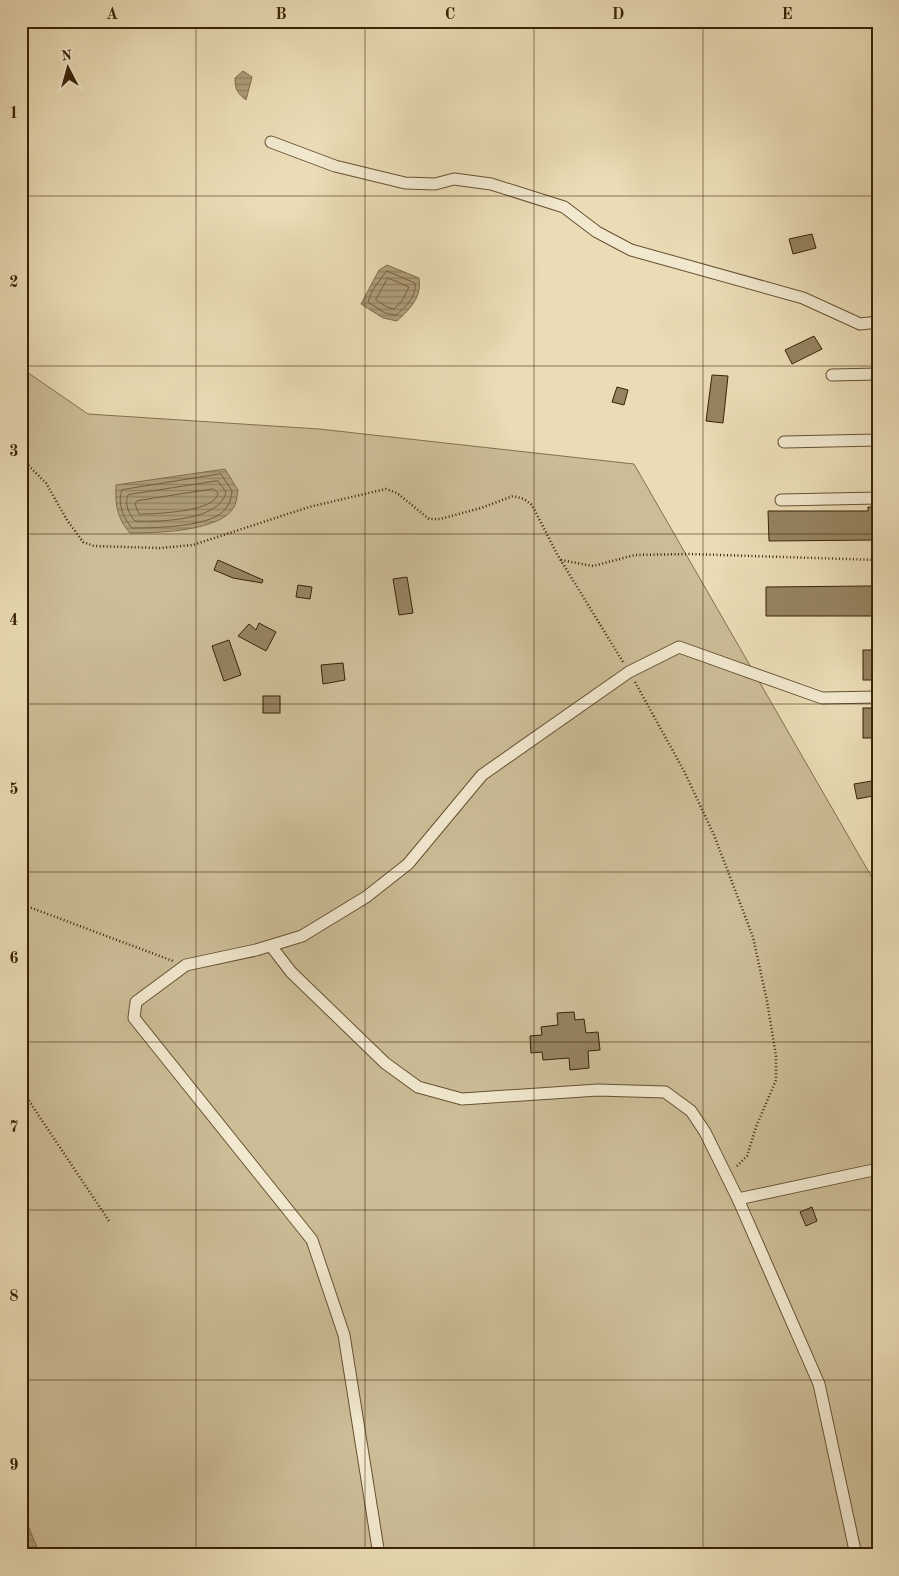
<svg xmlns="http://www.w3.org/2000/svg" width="899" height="1576" font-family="'Old Standard TT',serif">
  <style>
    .grass { fill: #ccbd97; stroke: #83704e }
    .water { fill: url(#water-rules); stroke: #806c4b }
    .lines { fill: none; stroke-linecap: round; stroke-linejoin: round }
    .shore { stroke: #74603f; stroke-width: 1 }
    .building { fill: #968361; stroke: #3a2305 }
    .street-casing { stroke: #665131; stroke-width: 13 }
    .path { stroke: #3a2305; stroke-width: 2.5; stroke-dasharray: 1 2.5; stroke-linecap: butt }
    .street { stroke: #f1e8cf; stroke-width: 11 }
    .grid { fill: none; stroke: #3a2305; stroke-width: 1; stroke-opacity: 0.55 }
    .neatline { fill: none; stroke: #3a2305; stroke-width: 2 }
    .grid-label { font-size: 16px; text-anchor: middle; font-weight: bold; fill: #3a2305 }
  </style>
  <defs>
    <pattern id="water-rules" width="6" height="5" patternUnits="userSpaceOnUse" patternTransform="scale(1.25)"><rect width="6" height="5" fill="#ae9d79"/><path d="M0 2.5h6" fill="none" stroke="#8f8061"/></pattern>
  </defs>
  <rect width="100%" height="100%" fill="#eadcb5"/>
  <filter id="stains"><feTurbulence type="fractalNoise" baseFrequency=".004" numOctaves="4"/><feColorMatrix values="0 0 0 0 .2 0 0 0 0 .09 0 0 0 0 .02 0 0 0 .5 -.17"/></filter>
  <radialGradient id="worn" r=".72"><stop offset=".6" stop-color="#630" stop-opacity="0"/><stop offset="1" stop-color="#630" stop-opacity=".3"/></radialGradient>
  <!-- grass -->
  <polygon class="grass" points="21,368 88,414 319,429 634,464 878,888 878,1555 21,1555"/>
  <!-- water -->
  <g class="water">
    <path d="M 243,71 L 252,77 L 246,100 C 237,93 235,89 235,78 Z"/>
    <path d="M 387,265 L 419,278 C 422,297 411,308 397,321 L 383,318 L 361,304 L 379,270 Z"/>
    <path d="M 225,469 L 238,490 C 237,494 237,500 235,505 C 224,532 154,533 130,533 C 117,518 115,505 116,485 Z"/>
    <polygon points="21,1508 40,1555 21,1555"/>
  </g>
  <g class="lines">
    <!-- shore -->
    <g class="shore">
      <path d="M 387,271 L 415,283 C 417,296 405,308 396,315 L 385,313 L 368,302 L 372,291 Z"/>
      <polygon points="388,278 409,287 402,301 394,309 387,307 376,300"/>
      <path d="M 221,474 L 232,491 C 231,501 228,508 220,514 C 202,527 154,528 132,528 C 123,518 117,502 122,490 Z"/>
      <path d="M 218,481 L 226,492 C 220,521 159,522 135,521 C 129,515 124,503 128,495 Z"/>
      <path d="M 214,489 L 218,493 C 216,512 155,514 139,514 L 135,504 L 137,501 Z"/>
    </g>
  </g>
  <!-- building -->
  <g class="building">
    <polygon points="812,234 816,248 793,254 789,239"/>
    <polygon points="814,336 822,349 792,364 785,350"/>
    <polygon points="712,375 728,376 723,423 706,421"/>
    <polygon points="617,387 628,390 624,405 612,402"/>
    <polygon points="868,507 878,507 878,540 769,541 768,511 868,511"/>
    <polygon points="218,560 263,580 262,583 233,578 214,570"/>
    <polygon points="407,577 413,613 399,615 393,579"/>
    <polygon points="298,585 312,587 310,599 296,597"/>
    <polygon points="866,586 878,586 878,616 766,616 766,587"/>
    <polygon points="259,623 276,632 266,651 238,636 249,624 256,630"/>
    <polygon points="229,640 241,675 224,681 212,646"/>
    <rect x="863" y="650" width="15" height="30"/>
    <polygon points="343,663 345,680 323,684 321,665"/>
    <rect x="263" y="696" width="17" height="17"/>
    <rect x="863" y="708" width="15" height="30"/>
    <polygon points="878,780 878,795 857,799 854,784"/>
    <polygon points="574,1012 575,1020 584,1019 586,1033 598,1032 600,1050 588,1051 589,1068 570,1070 569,1058 543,1060 542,1052 531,1053 530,1036 542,1035 541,1027 558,1025 557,1013"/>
    <polygon points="812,1207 817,1221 806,1226 800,1212"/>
  </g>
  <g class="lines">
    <!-- street casing -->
    <g class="street-casing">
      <g id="street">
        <polyline points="271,142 335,166 405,183 435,184 454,179 491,184 564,207 597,232 631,250 803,298 860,324 878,322"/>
        <polyline points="832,375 878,374"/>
        <polyline points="784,442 878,440"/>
        <polyline points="781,500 878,498"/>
        <polyline points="271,946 291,972 385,1063 418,1087 462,1099 598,1090 665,1092 691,1111 705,1132 738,1199 819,1384 856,1555"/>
        <polyline points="738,1199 878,1169"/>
        <polyline points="379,1555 344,1335 312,1240 134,1018 136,1002 186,965 256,950 302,936 366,897 408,864 482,775 629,672 679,647 822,698 878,697"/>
      </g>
    </g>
    <!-- path -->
    <g class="path">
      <polyline points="21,458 46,483 67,520 83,542 94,546 160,548 193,545 309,507 386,489 397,493 429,519 440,519 481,508 513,496 524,499 532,505 557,554 623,662"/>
      <polyline points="561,560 593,566 635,555 689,554 878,560"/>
      <polyline points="635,682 684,771 714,835 753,937 767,1001 776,1056 776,1080 756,1127 747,1156 736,1167"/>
      <polyline points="21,904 173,961"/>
      <polyline points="21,1089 109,1221"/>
    </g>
    <!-- street -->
    <use href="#street" class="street"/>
  </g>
  <!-- grid -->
  <path class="grid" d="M 196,21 L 196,1555M 365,21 L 365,1555M 534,21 L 534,1555M 703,21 L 703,1555M 21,196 L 878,196M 21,366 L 878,366M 21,534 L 878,534M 21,704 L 878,704M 21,872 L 878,872M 21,1042 L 878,1042M 21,1210 L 878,1210M 21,1380 L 878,1380"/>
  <!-- margin -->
  <rect width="899" height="1576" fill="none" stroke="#eadcb5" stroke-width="55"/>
  <!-- north arrow -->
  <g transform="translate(68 68) rotate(354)" stroke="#f1e8cf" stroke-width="4" paint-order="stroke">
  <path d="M0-4L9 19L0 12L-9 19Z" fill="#3a2305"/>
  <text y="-8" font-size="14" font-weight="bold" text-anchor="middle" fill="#3a2305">N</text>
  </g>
  <rect x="28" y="28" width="844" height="1520" class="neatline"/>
  <g class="grid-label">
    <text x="112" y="19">A</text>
    <text x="281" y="19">B</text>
    <text x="450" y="19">C</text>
    <text x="618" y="19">D</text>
    <text x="787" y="19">E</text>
    <text x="14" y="118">1</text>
    <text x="14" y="287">2</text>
    <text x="14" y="456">3</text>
    <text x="14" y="625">4</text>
    <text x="14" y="794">5</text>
    <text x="14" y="963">6</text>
    <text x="14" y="1132">7</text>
    <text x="14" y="1301">8</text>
    <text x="14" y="1470">9</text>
  </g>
  <rect width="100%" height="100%" filter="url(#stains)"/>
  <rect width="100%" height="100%" fill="url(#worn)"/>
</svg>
